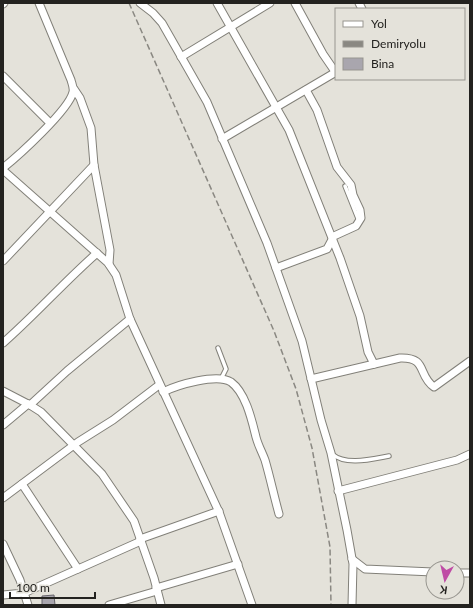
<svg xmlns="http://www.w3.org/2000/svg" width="473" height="608" font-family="Lato,sans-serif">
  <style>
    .building { fill: #a9a6ae; stroke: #66646a }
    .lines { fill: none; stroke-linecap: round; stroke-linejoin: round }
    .lane-casing { stroke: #828079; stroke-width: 5.5 }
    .street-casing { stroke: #828079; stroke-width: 9 }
    .lane { stroke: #fff; stroke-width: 3.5 }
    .street { stroke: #fff; stroke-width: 7 }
    .rail { stroke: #8a8882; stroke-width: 1.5; stroke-dasharray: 6 3; stroke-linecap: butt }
  </style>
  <rect width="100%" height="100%" fill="#e4e2da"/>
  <!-- building -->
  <polygon class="building" points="54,595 55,605 42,605 42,596"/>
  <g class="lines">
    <!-- lane casing -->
    <g class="lane-casing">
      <g id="lane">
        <polyline points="345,186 359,221"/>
        <polyline points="218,348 226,369 221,379"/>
        <path d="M 332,454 C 346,466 372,459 389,456"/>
      </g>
    </g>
    <!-- street casing -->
    <g class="street-casing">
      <g id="street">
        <polyline points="140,3 153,13 162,23 207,102 267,243 302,341 321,420 331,453 347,530 353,564 352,605"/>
        <polyline points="217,3 289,130 340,258 360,316 368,352 374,364"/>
        <polyline points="295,3 323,54 336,73"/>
        <polyline points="359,3 362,9"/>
        <polyline points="3,4 4,3"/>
        <polyline points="181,57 270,3"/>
        <polyline points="3,76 50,123"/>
        <polyline points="74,89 80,98 91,128 94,165 110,250 109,264"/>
        <polyline points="222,139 336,72"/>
        <path d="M 3,168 C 18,156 69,110 73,92 C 74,88 72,84 71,80 L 39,3"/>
        <polyline points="3,170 108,263 116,275 130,319 219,512 252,605"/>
        <polyline points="3,261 94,165"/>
        <polyline points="276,268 327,249 334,236 356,226 361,218 360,210 353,195 351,185 337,167 317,110 306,90"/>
        <path d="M 3,343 C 36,314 64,282 97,253"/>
        <path d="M 311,379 L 400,358 C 428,357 417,375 434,387 L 470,361"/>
        <polyline points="3,391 30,405 41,412 102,474 134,521 154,578 161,605"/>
        <path d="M 163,392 C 177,385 217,373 231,382 C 246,393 252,421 256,437 C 258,445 262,452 265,460 C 270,477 274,496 279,514"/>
        <polyline points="30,405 67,371 130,319"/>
        <polyline points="3,425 28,404"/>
        <polyline points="22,484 78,569"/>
        <polyline points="338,491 457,460 470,454"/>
        <polyline points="3,498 78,442 113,420 159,385"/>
        <polyline points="140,539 219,511"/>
        <polyline points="3,544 20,580 28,605"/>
        <polyline points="352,559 365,569 433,572"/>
        <polyline points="457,573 470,573"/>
        <polyline points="156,588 238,564"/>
        <polyline points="3,595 24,593 141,541"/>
        <polyline points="109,605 157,591"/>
      </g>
    </g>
    <!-- lane -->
    <use href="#lane" class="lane"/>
    <!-- street -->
    <use href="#street" class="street"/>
    <!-- rail -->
    <polyline class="rail" points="129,3 274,331 296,389 312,448 330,547 331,605"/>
  </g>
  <!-- border -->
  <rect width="473" height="608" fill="none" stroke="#23221f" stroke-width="8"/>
  <!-- legend -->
  <rect x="335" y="8" width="130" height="72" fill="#e4e2da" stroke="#97958f"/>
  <rect x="343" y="21" width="20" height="6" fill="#ffffff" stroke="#97958f"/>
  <text x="371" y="28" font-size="12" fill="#23221f">Yol</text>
  <rect x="343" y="41" width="20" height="6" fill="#8a8882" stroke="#97958f"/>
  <text x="371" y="48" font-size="12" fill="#23221f">Demiryolu</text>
  <rect x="343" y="58" width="20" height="12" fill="#a9a6ae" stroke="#97958f"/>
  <text x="371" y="68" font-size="12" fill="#23221f">Bina</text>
  <!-- north arrow -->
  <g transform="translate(445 580) rotate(188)"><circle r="19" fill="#e4e2da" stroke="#97958f"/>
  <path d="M0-3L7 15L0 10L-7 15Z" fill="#bf4ca5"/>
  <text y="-6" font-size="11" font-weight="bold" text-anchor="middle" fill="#23221f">K</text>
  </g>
  <!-- scale -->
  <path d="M10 592v6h85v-6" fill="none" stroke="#23221f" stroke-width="2"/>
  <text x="16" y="592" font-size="12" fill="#23221f" stroke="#e4e2da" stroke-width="3" paint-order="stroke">100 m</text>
</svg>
